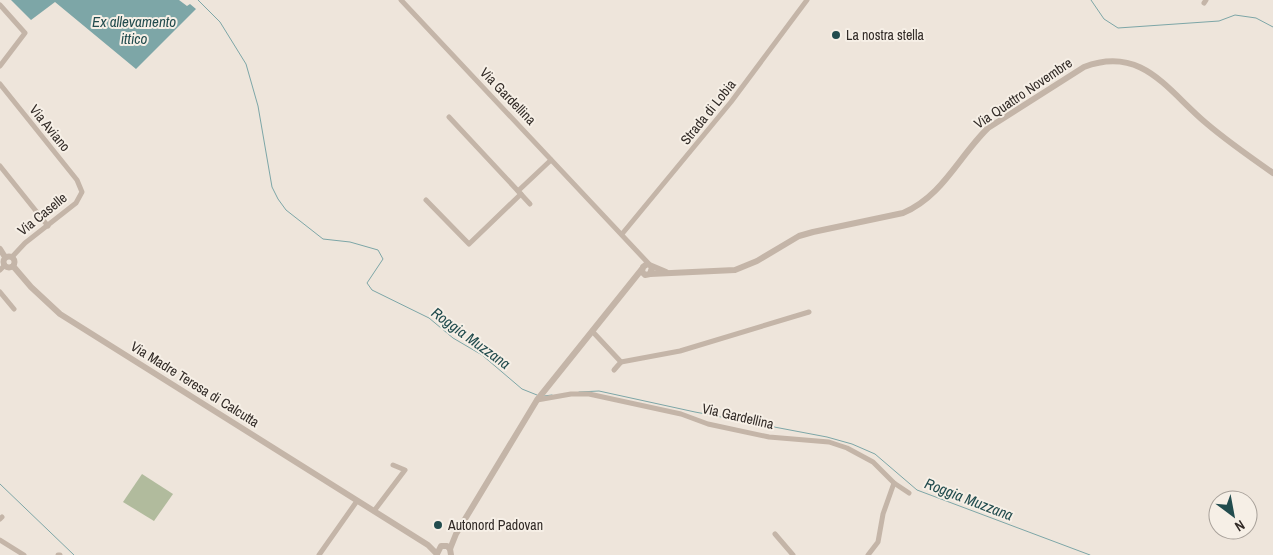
<svg xmlns="http://www.w3.org/2000/svg" width="1273" height="555" font-family="'Archivo Narrow',sans-serif">
  <style>
    .green { fill: #b1bb9d }
    .water { fill: #7da6a7 }
    .lines { fill: none; stroke-linecap: round; stroke-linejoin: round }
    .stream { stroke: #7da6a7; stroke-width: 1 }
    .minor { stroke: #c4b5a8; stroke-width: 5 }
    .tertiary { stroke: #c4b5a8; stroke-width: 6 }
    .poi-dot { fill: #224c4e; stroke: #f6efe6; stroke-width: 2 }
    .labels { text-anchor: middle; dominant-baseline: central; stroke-width: 4; stroke-linejoin: round; paint-order: stroke }
    .poi-label { font-size: 14px; fill: #322b27; stroke: #f6efe6; text-anchor: start }
    .street-label { font-size: 14px; fill: #322b27; stroke: #f6efe6 }
    .water-label { font-size: 15px; font-style: italic; fill: #224c4e; stroke: #f6efe6 }
  </style>
  <rect width="100%" height="100%" fill="#eee5db"/>
  <!-- green -->
  <polygon class="green" points="142,474 173,494 154,521 123,502"/>
  <!-- water -->
  <polygon class="water" points="11,0 179,0 187,6 190,4 196,9 136,69 55,2 31,20"/>
  <g class="lines">
    <!-- stream -->
    <g class="stream">
      <polyline points="198,0 220,22 246,64 258,106 272,187 278,199 286,210 323,239 350,242 378,250 383,259 367,283 372,290 429,318 453,338 482,355 522,389 537,395"/>
      <polyline points="1091,0 1104,19 1118,28 1219,21 1235,15 1256,18 1273,27"/>
      <polyline points="579,392 599,391 695,412 827,437 852,444 875,454 917,490 1090,555"/>
      <polyline points="544,396 552,395"/>
      <polyline points="0,484 74,555"/>
    </g>
    <!-- minor -->
    <g class="minor">
      <polyline points="401,0 649,264"/>
      <polyline points="1204,3 1206,0"/>
      <polyline points="0,5 25,33 0,66"/>
      <polyline points="0,84 77,180 82,192 76,203 25,243 12,257"/>
      <polyline points="449,117 518,191"/>
      <polyline points="0,166 48,226"/>
      <polyline points="426,200 469,244 521,194"/>
      <polyline points="530,204 518,191 551,160"/>
      <polyline points="622,234 731,102 807,0"/>
      <polyline points="0,270 5,265"/>
      <polyline points="0,292 14,309"/>
      <polyline points="592,331 621,362 614,370"/>
      <polyline points="621,362 680,351 809,312"/>
      <polyline points="537,400 571,394 589,394 681,414 708,424 769,437 829,442 847,448 873,462 894,483 909,493"/>
      <polyline points="374,511 405,470 393,465"/>
      <polyline points="0,519 2,517"/>
      <polyline points="775,534 793,555"/>
      <polyline points="0,540 24,555"/>
      <polyline points="58,555 60,555"/>
      <polyline points="319,555 357,501"/>
      <polyline points="868,555 878,542 883,514 894,483"/>
    </g>
    <!-- tertiary -->
    <g class="tertiary">
      <polyline points="0,249 5,257"/>
      <circle cx="9" cy="262" r="5.5"/>
      <polyline points="13,266 31,287 60,314 428,545 436,553"/>
      <polyline points="652,267 650,274 645,275 642,272 643,267 647,264 666,272"/>
      <path d="M 650,274 L 735,270 L 757,261 L 799,236 L 813,232 L 903,213 C 942,197 959,156 988,128 L 1084,67 C 1142,45 1167,90 1206,123 C 1227,141 1250,157 1273,173"/>
      <polyline points="437,554 441,546 447,546 450,549"/>
      <polyline points="451,555 450,549 456,534 537,400 642,269"/>
    </g>
  </g>
  <!-- markers -->
  <g class="poi-dot">
    <circle cx="836" cy="35" r="5"/>
    <circle cx="438" cy="525" r="5"/>
  </g>
  <g class="labels">
    <!-- poi labels -->
    <g class="poi-label">
      <text x="846" y="35">La nostra stella</text>
      <text x="448" y="525">Autonord Padovan</text>
    </g>
    <!-- street labels -->
    <g class="street-label">
      <text transform="translate(1023 93) rotate(-34)">Via Quattro Novembre</text>
      <text transform="translate(508 96) rotate(46)">Via Gardellina</text>
      <text transform="translate(708 112) rotate(-51)">Strada di Lobia</text>
      <text transform="translate(50 128) rotate(51)">Via Aviano</text>
      <text transform="translate(42 214) rotate(-39)">Via Caselle</text>
      <text transform="translate(195 384) rotate(32)">Via Madre Teresa di Calcutta</text>
      <text transform="translate(738 416) rotate(13)">Via Gardellina</text>
    </g>
    <!-- water labels -->
    <g class="water-label">
      <text x="134" y="21">Ex allevamento<tspan x="134" dy="17">ittico</tspan></text>
      <text transform="translate(471 338) rotate(36)">Roggia Muzzana</text>
      <text transform="translate(969 499) rotate(21)">Roggia Muzzana</text>
    </g>
  </g>
  <!-- north arrow -->
  <g transform="translate(1233 515) rotate(148)"><circle r="24" fill="#f6efe6" stroke="#a8a19a"/>
  <path d="M0-4L9 19L0 12L-9 19Z" fill="#224c4e"/>
  <text y="-8" font-size="14" font-weight="bold" text-anchor="middle" fill="#322b27">N</text>
  </g>
</svg>
